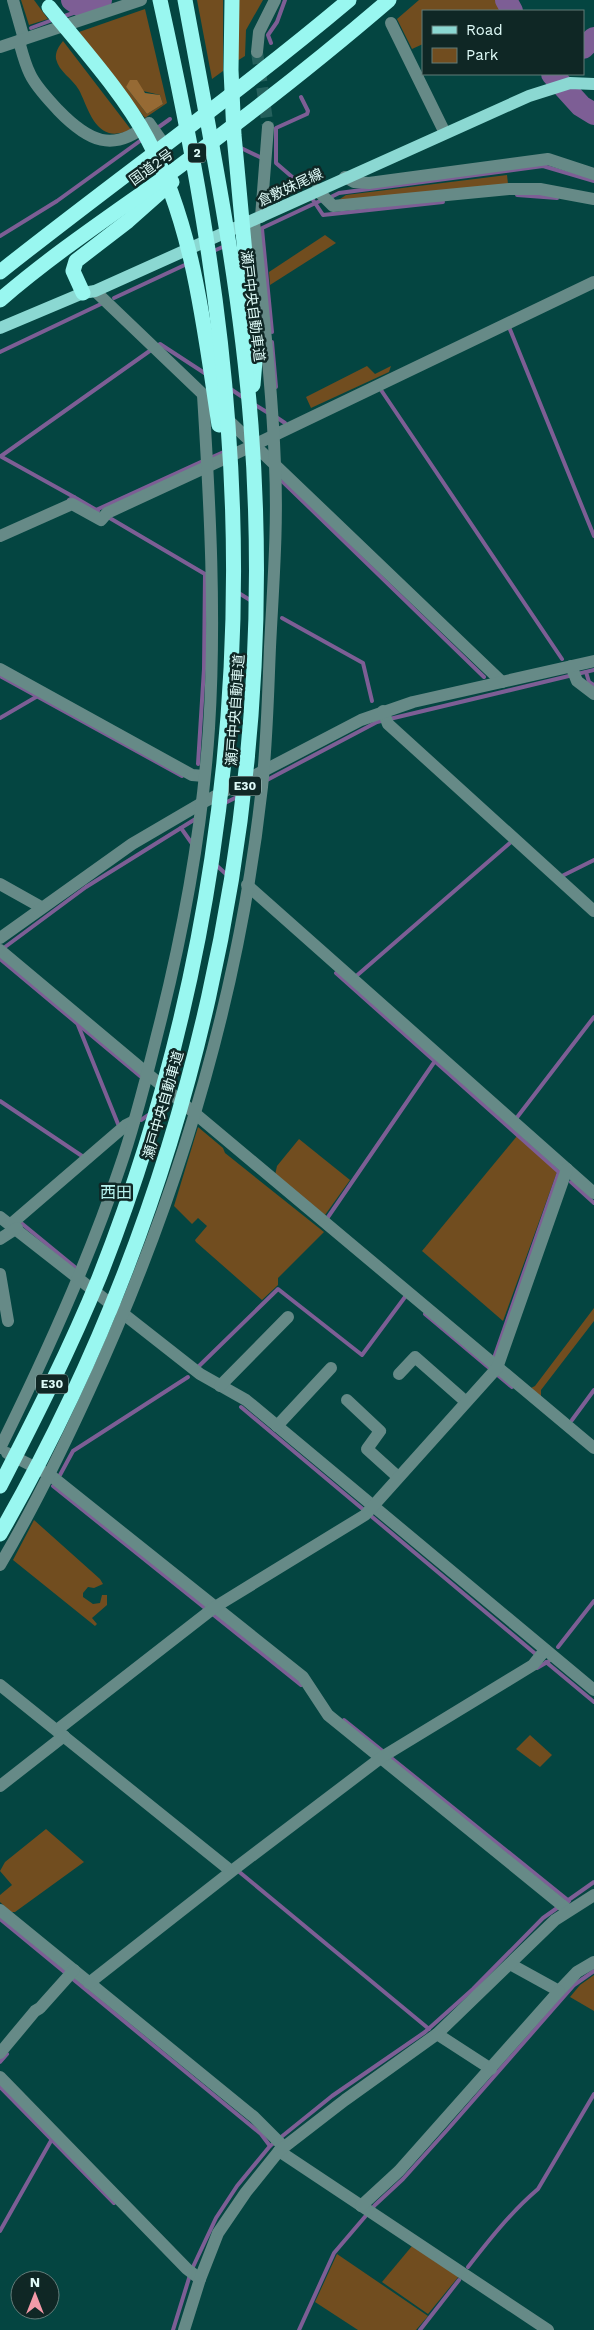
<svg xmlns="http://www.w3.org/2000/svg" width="594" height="2330" font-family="'Work Sans','Noto Sans JP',sans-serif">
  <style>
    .green { fill: #714d1f; fill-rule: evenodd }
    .forest { fill: #966a34 }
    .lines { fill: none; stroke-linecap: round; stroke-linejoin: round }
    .stream { stroke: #7d5e95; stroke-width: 4 }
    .river { stroke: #7d5e95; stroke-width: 22 }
    .minor-tunnel { stroke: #25605c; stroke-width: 12; stroke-dasharray: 12 6; stroke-linecap: butt }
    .minor { stroke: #668a87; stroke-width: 12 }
    .major { stroke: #8bd8d2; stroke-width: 12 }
    .highway { stroke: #99f7f0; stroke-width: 15 }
    .highway-bridge { stroke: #99f7f0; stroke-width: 15 }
    .labels { text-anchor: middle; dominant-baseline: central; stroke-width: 5; stroke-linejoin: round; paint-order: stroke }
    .shield { fill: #0f2725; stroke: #a1bbb9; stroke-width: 1 }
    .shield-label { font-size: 12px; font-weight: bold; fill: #dffbf8 }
    .street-label { font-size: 14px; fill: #dffbf8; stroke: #0f2725 }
    .quarter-label { font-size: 16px; fill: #b7f2ed; stroke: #0f2725 }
  </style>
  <rect width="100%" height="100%" fill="#044541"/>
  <!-- green -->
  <g class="green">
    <polygon points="21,0 34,0 48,19 29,25"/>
    <polygon points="197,0 223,0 223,71 212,79"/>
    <polygon points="238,0 263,0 246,30 245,56 237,61"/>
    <polygon points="419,0 500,0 505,10 423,11 423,44 412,49 397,19"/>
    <path d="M 145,9 L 167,103 L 145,118 L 79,32 ZM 126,87 L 160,95 L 163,104 L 147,114 Z"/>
    <path d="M 63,41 L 132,131 C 125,132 116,135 109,133 C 92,128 86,103 79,90 C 72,78 59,72 56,59 C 55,52 59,46 63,41 Z"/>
    <polygon points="507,175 508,184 337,201 346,195"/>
    <polygon points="325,235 336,243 270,285 269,272"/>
    <polygon points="367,366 375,374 391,366 389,372 311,408 306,397"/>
    <polygon points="198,1127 223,1148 225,1153 324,1232 278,1278 278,1285 262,1300 196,1242 195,1240 207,1226 198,1218 192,1224 174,1206"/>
    <polygon points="517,1136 557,1172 503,1321 422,1251"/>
    <polygon points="299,1139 350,1180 325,1215 275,1175 277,1166"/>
    <polygon points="594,1308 594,1321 541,1390 541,1397 531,1388 535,1386"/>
    <polygon points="34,1520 100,1579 103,1584 94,1588 88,1587 83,1593 83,1597 93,1604 100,1603 102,1595 107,1595 107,1605 92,1618 97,1624 95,1626 13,1560"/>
    <polygon points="530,1735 552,1755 540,1767 516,1749"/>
    <polygon points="46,1829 84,1862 15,1912 11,1912 0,1902 0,1895 12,1885 0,1871 5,1862"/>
    <polygon points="594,1975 594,2011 570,1997 580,1985"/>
    <polygon points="412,2246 459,2276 428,2314 382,2282"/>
    <polygon points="337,2254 428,2316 416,2330 358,2330 315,2302"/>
  </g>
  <!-- forest -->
  <polygon class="forest" points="130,80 137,80 145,93 160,95 163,104 147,114 126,87"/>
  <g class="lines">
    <!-- stream -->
    <g class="stream">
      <polyline points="62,17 76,12 81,6"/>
      <polyline points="31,28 55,19"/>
      <polyline points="271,43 268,35 277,22 285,0"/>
      <polyline points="156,129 170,119"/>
      <polyline points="241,148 264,159"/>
      <polyline points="298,182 276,163 276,128 307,114 308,111 301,97"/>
      <polyline points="517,195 557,198"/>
      <polyline points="329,198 339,193 543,166 594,181"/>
      <polyline points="313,200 323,215 443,202"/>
      <polyline points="262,229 272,332"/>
      <polyline points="258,230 322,200"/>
      <polyline points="0,236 57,201 144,138"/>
      <polyline points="211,252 225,246"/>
      <polyline points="114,298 189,263"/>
      <polyline points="509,327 594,536"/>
      <polyline points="272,342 276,387"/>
      <polyline points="158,346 160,344 206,374"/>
      <polyline points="0,352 103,303"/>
      <polyline points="379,387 562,659"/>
      <polyline points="229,388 244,398"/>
      <polyline points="252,403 270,414"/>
      <polyline points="276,417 285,423"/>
      <polyline points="0,456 74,497"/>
      <polyline points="1,456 151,350"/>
      <polyline points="210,458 226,451"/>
      <polyline points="282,481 484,677"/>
      <polyline points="69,500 74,497 98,511"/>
      <polyline points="96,510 203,461"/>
      <polyline points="108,517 210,577"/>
      <polyline points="237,592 250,600"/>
      <polyline points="282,618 363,663 372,701"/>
      <polyline points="586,672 589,682 594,685"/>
      <polyline points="0,676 182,776"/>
      <polyline points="0,718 36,697"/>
      <polyline points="198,764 204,669 205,574"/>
      <polyline points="267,780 377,722 594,670"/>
      <polyline points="223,804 237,797"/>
      <polyline points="181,828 193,845"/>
      <polyline points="215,864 227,875"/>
      <polyline points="562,876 594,860"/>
      <polyline points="5,947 86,887 197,818"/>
      <polyline points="0,959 140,1076"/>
      <polyline points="336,973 560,1173"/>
      <polyline points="354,978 511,842"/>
      <polyline points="78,1025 118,1124"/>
      <polyline points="0,1101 82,1156"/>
      <polyline points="141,1120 150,1114"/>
      <polyline points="515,1120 594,1017"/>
      <polyline points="571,1182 594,1203"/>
      <polyline points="326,1220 435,1061"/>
      <polyline points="20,1222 76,1268"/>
      <polyline points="425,1314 512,1387"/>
      <polyline points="493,1361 559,1172"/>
      <polyline points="197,1368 278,1289 362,1355 405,1297"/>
      <polyline points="241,1407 538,1656"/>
      <polyline points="572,1420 594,1390"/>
      <polyline points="60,1475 73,1451 188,1377"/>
      <polyline points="53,1486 301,1685"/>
      <polyline points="558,1647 594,1601"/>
      <polyline points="546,1662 594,1702"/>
      <polyline points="537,1668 549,1661"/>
      <polyline points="344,1720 569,1901"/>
      <polyline points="237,1870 429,2029"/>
      <polyline points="0,1919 261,2134 270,2146"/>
      <polyline points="0,2062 7,2054"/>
      <polyline points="0,2087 114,2203"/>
      <polyline points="0,2231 52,2139"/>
      <path d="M 468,2267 C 489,2240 511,2212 538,2189 L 594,2094"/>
      <polyline points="192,2269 216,2218 237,2186 270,2146 332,2096 425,2032 473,1989 543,1918 594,1882"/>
      <polyline points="173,2330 190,2275"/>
      <polyline points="299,2330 334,2253 375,2205 403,2179 448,2129 574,1985 594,1971"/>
      <polyline points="420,2330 459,2280"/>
    </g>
    <!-- river -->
    <g class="river">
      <polyline points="72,0 81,6 101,0"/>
      <polyline points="506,0 512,11"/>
      <polyline points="583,48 594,38"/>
      <polyline points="552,74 581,106 594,114"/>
    </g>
    <!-- minor-tunnel -->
    <polyline class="minor-tunnel" points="257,52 268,127"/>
    <!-- minor -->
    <g class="minor">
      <polyline points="13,0 24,39"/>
      <polyline points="391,23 445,133"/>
      <path d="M 19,41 C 22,52 25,64 30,74 C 36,87 48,99 58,110 C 88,141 113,154 149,123 L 166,147"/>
      <polyline points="0,47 141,0"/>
      <polyline points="257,52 259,32 275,0"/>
      <polyline points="345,177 354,182 369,183 548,159 594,174"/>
      <polyline points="317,190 333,206 509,189 540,189 594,199"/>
      <polyline points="261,217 268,127"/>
      <polyline points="95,291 209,400"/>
      <polyline points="224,416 502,682"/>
      <polyline points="0,536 72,504 101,520 107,513 254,445 594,282"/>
      <polyline points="571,666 577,681 594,694"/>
      <polyline points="0,669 192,775 204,776"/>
      <polyline points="383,711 388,724 594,911"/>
      <polyline points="0,884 41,907"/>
      <polyline points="247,885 594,1193"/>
      <polyline points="0,938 132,844 202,803 361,720 413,702 594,661"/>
      <polyline points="0,950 594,1448"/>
      <polyline points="0,1217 200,1374 246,1400 594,1690"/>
      <polyline points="11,1224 126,1125 134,1121"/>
      <polyline points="0,1239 17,1228"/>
      <polyline points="0,1274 8,1321"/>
      <polyline points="399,1374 415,1357 465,1401"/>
      <polyline points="220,1386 288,1317"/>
      <polyline points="347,1400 380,1431 367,1449 398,1477"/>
      <polyline points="277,1426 331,1368"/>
      <path d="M 0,1448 C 45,1357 88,1263 120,1167 C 135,1124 146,1079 157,1035 C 183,934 202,832 209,728 C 216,617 210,506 203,395"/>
      <polyline points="7,1453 50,1475 303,1677 328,1715 568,1910"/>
      <path d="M 0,1565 C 33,1509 62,1450 89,1391 C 177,1200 239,996 262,787 C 267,741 268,694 270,647 C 273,586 278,526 275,465 C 272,384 262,302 254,221"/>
      <polyline points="0,1685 231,1871"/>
      <polyline points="57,1730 215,1607 365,1515 497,1368 567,1169"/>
      <polyline points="0,1786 64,1736"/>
      <polyline points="0,1910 254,2117 284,2147"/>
      <polyline points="510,1964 559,1991 577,1972 594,1962"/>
      <polyline points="89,1983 237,1867 382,1757 533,1665 545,1650"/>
      <polyline points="437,2034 491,2069"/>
      <polyline points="0,2053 35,2011 40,2008 74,1970"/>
      <polyline points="0,2077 187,2269 200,2279"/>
      <polyline points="279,2151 548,2330"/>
      <polyline points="361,2206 399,2171 559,1991"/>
      <polyline points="184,2330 200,2279 218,2233 246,2192 279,2151 345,2100 437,2034 555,1920 594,1895"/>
    </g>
    <!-- major -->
    <polyline class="major" points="0,328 83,293 95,291 529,96 570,83 594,84"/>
    <!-- highway -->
    <g class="highway">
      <path d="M 0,272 C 116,180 236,95 349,0"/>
      <polyline points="83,293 73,271 76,261 128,221 172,182"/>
      <path d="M 0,300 C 52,255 109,217 165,177 C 241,121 317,62 389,0"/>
    </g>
    <!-- highway-bridge -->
    <g class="highway-bridge">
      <polyline points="232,0 231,70 234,135 255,361 253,385"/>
      <path d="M 49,7 C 81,47 123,93 147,138 C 194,226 204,328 219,425"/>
      <path d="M 0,1486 C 35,1418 70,1349 99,1278 C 206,1008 250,714 228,425 C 218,282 191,140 160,0"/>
      <path d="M 0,1534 C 192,1199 280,810 251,425 C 240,282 211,141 185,0"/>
    </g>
  </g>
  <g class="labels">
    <!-- shield labels -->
    <g class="shield">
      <rect x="188" y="143.5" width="18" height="19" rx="4"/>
      <rect x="229" y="776.5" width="32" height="19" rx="4"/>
      <rect x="36" y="1374.5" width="32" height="19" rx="4"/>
    </g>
    <g class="shield-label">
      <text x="197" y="153">2</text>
      <text x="245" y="786">E30</text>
      <text x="52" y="1384">E30</text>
    </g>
    <!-- street labels -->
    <g class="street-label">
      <text transform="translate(151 167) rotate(-36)">国道2号</text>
      <text transform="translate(290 187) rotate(-25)">倉敷妹尾線</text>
      <text transform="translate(253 306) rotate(83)">瀬戸中央自動車道</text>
      <text transform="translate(235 710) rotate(-86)">瀬戸中央自動車道</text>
      <text transform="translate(163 1105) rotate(-74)">瀬戸中央自動車道</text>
    </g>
    <!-- quarter labels -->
    <g class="quarter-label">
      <text x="116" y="1192">西田</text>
    </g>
  </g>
  <!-- legend -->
  <rect x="422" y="10" width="162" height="65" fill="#0f2725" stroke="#627c79"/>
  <rect x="432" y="26" width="25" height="8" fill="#8bd8d2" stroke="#627c79"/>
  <text x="466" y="35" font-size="15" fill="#dffbf8">Road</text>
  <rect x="432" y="48" width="25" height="15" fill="#714d1f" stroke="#627c79"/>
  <text x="466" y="60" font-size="15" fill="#dffbf8">Park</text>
  <!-- north arrow -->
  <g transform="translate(35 2295)"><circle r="24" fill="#0f2725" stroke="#627c79"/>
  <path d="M0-4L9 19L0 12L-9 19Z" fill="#f39aa8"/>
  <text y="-8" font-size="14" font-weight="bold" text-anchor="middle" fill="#dffbf8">N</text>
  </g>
</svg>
